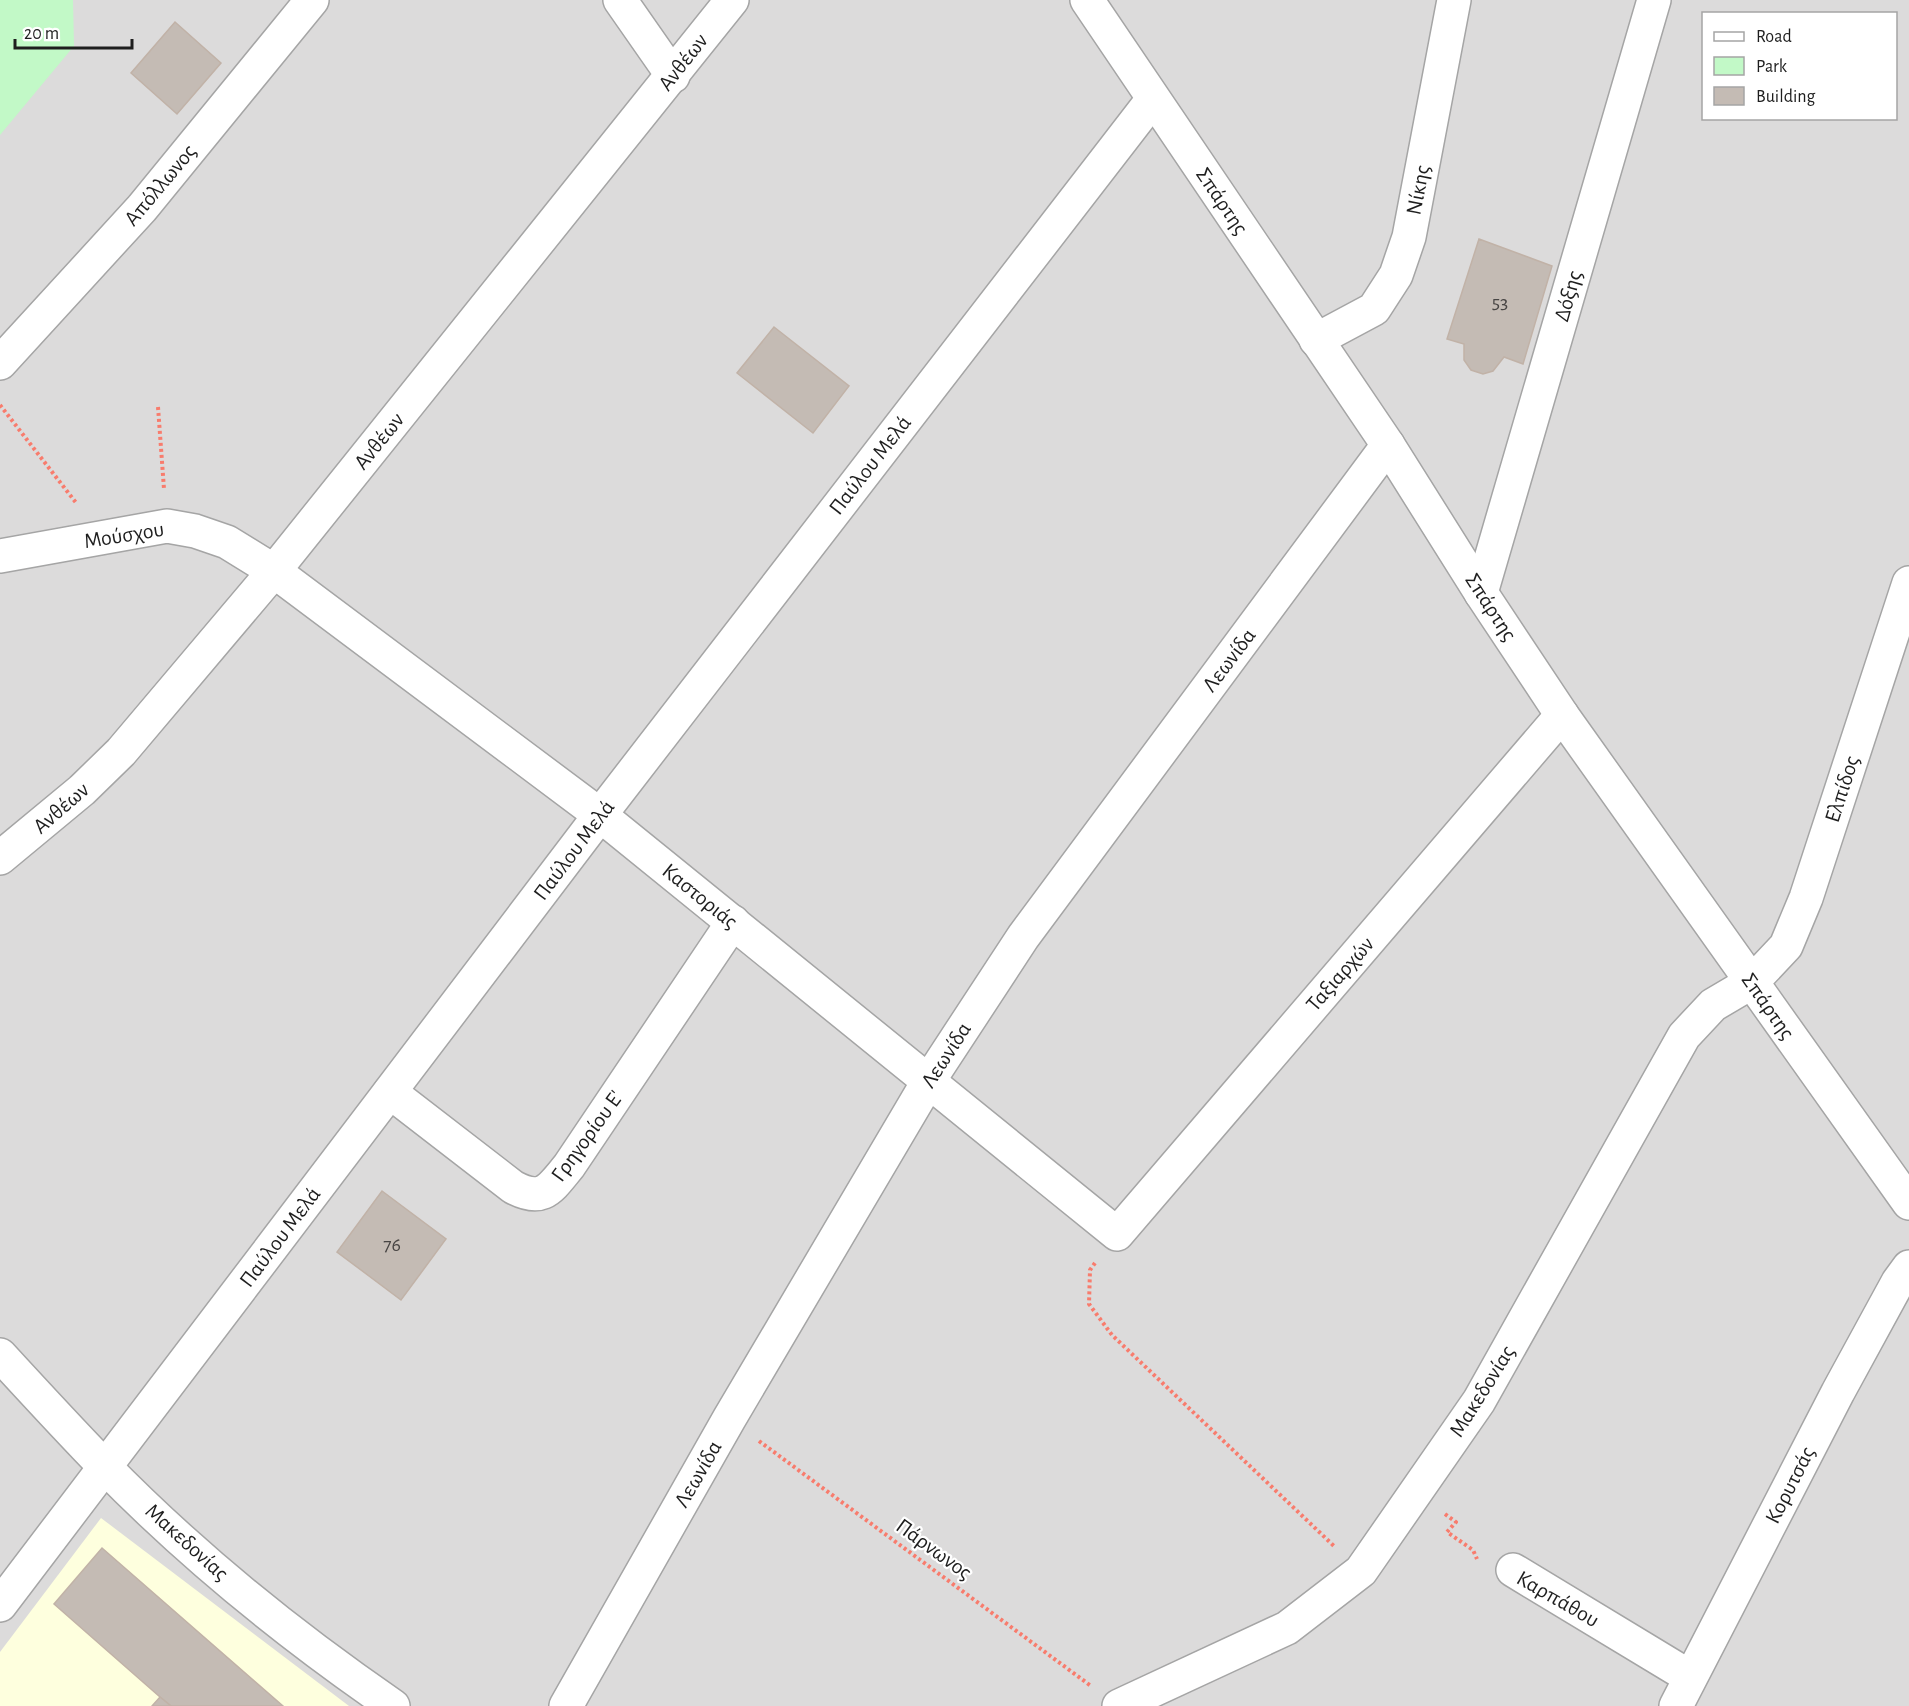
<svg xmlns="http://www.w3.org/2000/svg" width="1909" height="1706" font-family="'Alegreya Sans',sans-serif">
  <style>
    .residential { fill: #dcdbdb; fill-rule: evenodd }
    .education { fill: #feffde }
    .park { fill: #c2f9c7 }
    .building { fill: #c4bbb4; stroke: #c1b2a7; stroke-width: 1.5 }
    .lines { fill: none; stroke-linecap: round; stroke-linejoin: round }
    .minor-casing { stroke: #a5a5a5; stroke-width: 36 }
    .tertiary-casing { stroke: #a5a5a5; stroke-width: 36 }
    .path { stroke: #f87c6d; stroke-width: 4; stroke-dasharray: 3 3; stroke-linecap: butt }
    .minor { stroke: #fff; stroke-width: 33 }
    .tertiary { stroke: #fff; stroke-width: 33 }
    .labels { text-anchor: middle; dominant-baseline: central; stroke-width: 4.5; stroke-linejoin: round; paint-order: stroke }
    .number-label { font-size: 20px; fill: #484544 }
    .street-label { font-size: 22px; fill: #1e1e1e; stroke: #fff }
  </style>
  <rect width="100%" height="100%" fill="#efece5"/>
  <!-- residential -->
  <path class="residential" d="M 0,0 L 1909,0 L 1909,1706 L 0,1706 ZM 1704,14 L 1896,14 L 1896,118 L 1704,118 Z"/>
  <!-- education -->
  <polygon class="education" points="101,1518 349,1706 0,1706 0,1652"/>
  <!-- park -->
  <polygon class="park" points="0,0 73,0 74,46 0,135"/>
  <!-- building -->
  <g class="building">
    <polygon points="175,22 221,63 177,114 131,73"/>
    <polygon points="1479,239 1552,266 1523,364 1504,357 1493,371 1483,374 1471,370 1464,360 1464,344 1447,339"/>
    <polygon points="774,327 849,386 813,433 737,373"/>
    <polygon points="382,1191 446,1239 401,1300 337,1252"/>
    <polygon points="102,1548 283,1706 171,1706 160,1697 54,1604"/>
    <polygon points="160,1697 171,1706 152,1706"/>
  </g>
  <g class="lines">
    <!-- minor casing -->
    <g class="minor-casing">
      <g id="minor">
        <polyline points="620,0 673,76"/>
        <polyline points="1087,0 1388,445 1481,593 1562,715 1909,1203"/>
        <polyline points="1316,340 1374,309 1396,275 1409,237 1454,0"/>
        <polyline points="0,363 142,208 312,0"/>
        <polyline points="0,556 167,526 195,531 227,542 274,571 600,815 1117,1234 1562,715"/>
        <polyline points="1481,593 1654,0"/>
        <path d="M 390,1092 L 513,1187 C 543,1203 550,1189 569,1166 L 733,922"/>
        <path d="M 0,1355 C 34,1392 68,1429 103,1465 C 189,1553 291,1636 393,1706"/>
        <polyline points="1513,1570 1690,1677"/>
        <polyline points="0,1605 600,815 1153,99"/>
        <polyline points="566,1706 729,1419 928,1082 1023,937 1388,445"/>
        <polyline points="1119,1706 1287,1628 1361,1571 1479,1401 1684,1036 1713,1005 1752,982 1786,946 1806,898 1909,583"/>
        <polyline points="1676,1706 1838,1392 1898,1282 1909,1267"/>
      </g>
    </g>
    <!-- tertiary casing -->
    <g class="tertiary-casing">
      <polyline id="tertiary" points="0,858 82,790 121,752 274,571 732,0"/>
    </g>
    <!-- path -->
    <g class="path">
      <polyline points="0,405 77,504"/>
      <polyline points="158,407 164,489"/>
      <polyline points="1095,1263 1090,1270 1089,1304 1112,1335 1335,1547"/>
      <polyline points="759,1441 1091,1686"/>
      <polyline points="1445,1514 1456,1522 1447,1532 1473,1550 1477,1559"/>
    </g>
    <!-- minor -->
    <use href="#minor" class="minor"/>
    <!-- tertiary -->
    <use href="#tertiary" class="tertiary"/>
  </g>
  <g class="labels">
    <!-- number labels -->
    <g class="number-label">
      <text x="1500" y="302">53</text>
      <text x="392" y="1245">76</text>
    </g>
    <!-- street labels -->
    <g class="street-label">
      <text transform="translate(683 62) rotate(-52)">Ανθέων</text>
      <text transform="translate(160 185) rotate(-50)">Απόλλωνος</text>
      <text transform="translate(1418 190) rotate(-79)">Νίκης</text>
      <text transform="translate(1222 201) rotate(56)">Σπάρτης</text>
      <text transform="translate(1568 296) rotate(-74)">Δόξης</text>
      <text transform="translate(379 441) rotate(-51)">Ανθέων</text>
      <text transform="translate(870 465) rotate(-52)">Παύλου Μελά</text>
      <text transform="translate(124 535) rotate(-9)">Μούσχου</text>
      <text transform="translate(1491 607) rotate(57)">Σπάρτης</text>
      <text transform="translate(1229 660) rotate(-53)">Λεωνίδα</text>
      <text transform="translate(1842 789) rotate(-72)">Ελπίδος</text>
      <text transform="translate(61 808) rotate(-41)">Ανθέων</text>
      <text transform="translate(574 850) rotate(-53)">Παύλου Μελά</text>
      <text transform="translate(700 896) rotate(39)">Καστοριάς</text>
      <text transform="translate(1340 974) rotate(-49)">Ταξιαρχών</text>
      <text transform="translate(1768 1006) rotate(55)">Σπάρτης</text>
      <text transform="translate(946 1055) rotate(-57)">Λεωνίδα</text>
      <text transform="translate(587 1136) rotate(-54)">Γρηγορίου Ε'</text>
      <text transform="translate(280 1237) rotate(-53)">Παύλου Μελά</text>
      <text transform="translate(1482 1391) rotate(-58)">Μακεδονίας</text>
      <text transform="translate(698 1474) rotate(-60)">Λεωνίδα</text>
      <text transform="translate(1790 1485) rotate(-63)">Κορυτσάς</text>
      <text transform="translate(187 1542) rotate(42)">Μακεδονίας</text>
      <text transform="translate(934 1549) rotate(36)">Πάρνωνος</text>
      <text transform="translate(1558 1599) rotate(30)">Καρπάθου</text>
    </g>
  </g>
  <!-- legend -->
  <rect x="1702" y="12" width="195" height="108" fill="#ffffff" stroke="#a5a5a5" stroke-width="1.5"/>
  <rect x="1714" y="32" width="30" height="9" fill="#ffffff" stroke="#a5a5a5" stroke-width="1.5"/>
  <text x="1756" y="42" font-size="18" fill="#1e1e1e">Road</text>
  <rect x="1714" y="57" width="30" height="18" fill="#c2f9c7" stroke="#a5a5a5" stroke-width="1.5"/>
  <text x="1756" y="72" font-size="18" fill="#1e1e1e">Park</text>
  <rect x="1714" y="87" width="30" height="18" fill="#c4bbb4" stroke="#a5a5a5" stroke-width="1.5"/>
  <text x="1756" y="102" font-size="18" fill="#1e1e1e">Building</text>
  <!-- scale -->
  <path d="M15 39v9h117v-9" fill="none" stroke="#1e1e1e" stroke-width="3"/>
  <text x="24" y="39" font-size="18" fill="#1e1e1e" stroke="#ffffff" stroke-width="4.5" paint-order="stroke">20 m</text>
</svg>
